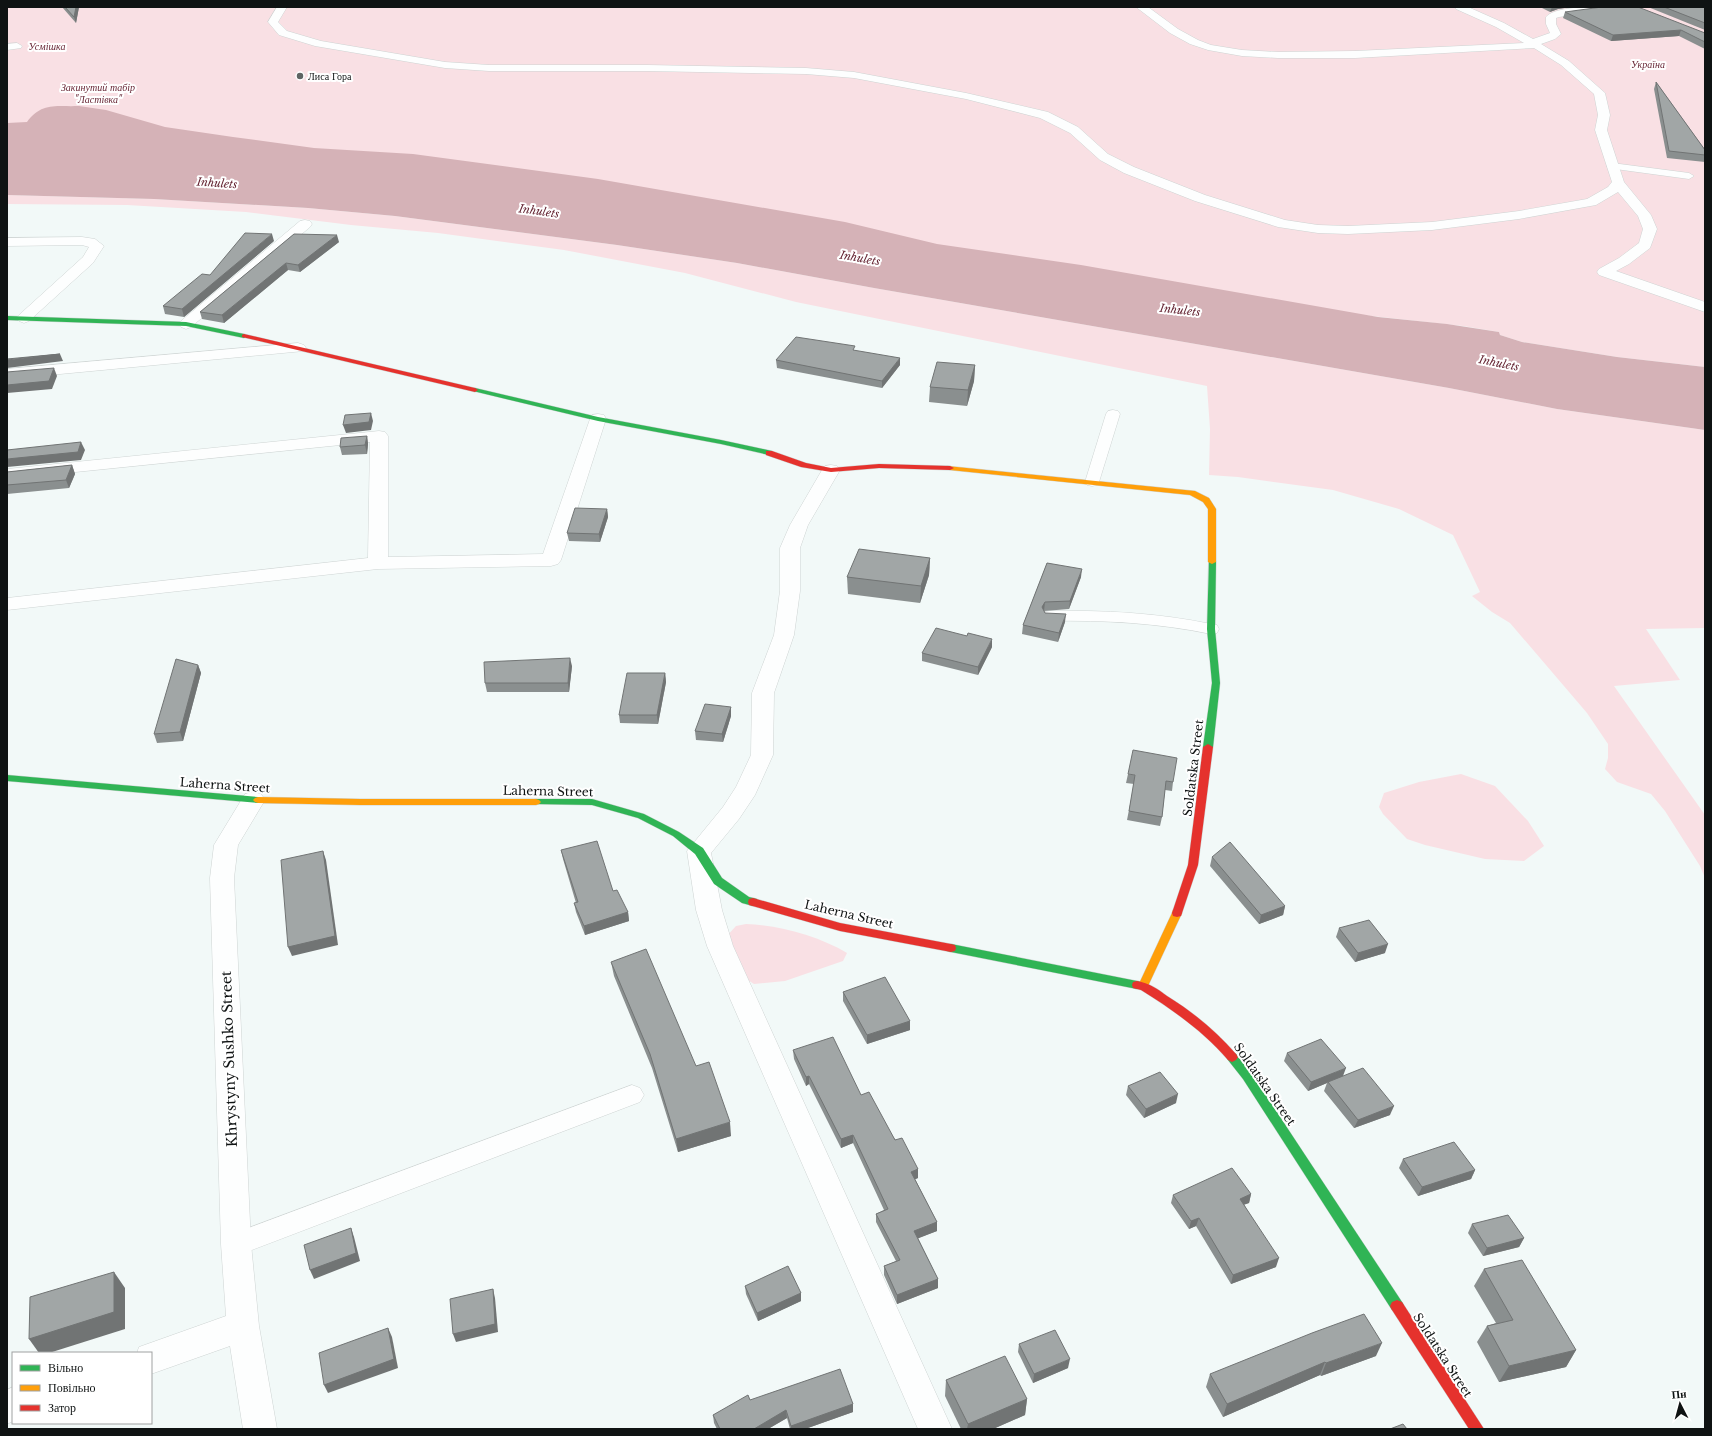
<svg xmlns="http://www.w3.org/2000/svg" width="1712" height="1436" font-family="'Libre Baskerville',serif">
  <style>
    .green { fill: #f9e0e4 }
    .water { fill: #d5b2b7 }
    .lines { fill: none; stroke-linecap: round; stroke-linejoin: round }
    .lane-casing { stroke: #ced4d3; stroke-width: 1 }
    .street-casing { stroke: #ced4d3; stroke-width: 1 }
    .fast-casing { stroke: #ced4d3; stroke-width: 1 }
    .slow-casing { stroke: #ced4d3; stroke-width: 1 }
    .jam-casing { stroke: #ced4d3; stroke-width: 1 }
    .lane { fill: #fdfefe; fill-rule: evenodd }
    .street { fill: #fdfefe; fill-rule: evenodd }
    .fast { fill: #30b455; fill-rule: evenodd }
    .slow { fill: #ff9f0a; fill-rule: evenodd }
    .jam { fill: #e5322d; fill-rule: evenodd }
    .wall { fill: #8a8f8f }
    .shaded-wall { fill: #717474 }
    .building { fill: #a1a6a6; stroke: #717474 }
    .poi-dot { fill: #5e6463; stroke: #fff; stroke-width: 1.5 }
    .labels { text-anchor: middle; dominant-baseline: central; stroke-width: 4; stroke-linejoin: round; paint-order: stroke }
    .far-park-label { font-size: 10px; font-style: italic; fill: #682736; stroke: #fff }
    .far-poi-label { font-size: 10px; fill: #0f1313; stroke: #fff; text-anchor: start }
    .far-water-label { font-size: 11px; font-style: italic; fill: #652533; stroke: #fff }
    .street-label { font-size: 12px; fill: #0f1313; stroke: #fff }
    .near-street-label { font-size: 14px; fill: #0f1313; stroke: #fff }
  </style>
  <rect width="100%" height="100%" fill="#f2f9f8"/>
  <!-- green -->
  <g class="green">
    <polygon points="7,7 1705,7 1705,367 1617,357 1522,342 1500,335 1499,332 1463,326 7,168"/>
    <polygon points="7,195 154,199 308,208 395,216 617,245 737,263 874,288 1449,388 1557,409 1705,430 1705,628 1646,629 1680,680 1614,686 1705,815 1705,878 1700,866 1665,811 1651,794 1617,782 1605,769 1608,758 1608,744 1587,713 1510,623 1492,612 1472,596 1480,592 1453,535 1399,509 1333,490 1238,477 1209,475 1210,429 1207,386 796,302 685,273 564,250 438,233 351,225 246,212 127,205 7,204"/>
    <polygon points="1461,774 1495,786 1528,821 1544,846 1524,861 1485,859 1425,845 1407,839 1383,814 1379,807 1384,793 1419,782"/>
    <path d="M 746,924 C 778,925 819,936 847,953 L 843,961 L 785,981 L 754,984 L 737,973 L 725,938 L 736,926 Z"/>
  </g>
  <!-- water -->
  <path class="water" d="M 79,106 L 106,110 L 165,127 L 233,137 L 314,148 L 413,154 L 598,179 L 845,222 L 937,244 L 1081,265 L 1378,317 L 1447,324 L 1499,332 L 1500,335 L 1522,342 L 1617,357 L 1705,367 L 1705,430 L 1557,409 L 1449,388 L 874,288 L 737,263 L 617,245 L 395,216 L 308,208 L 154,199 L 7,195 L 7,123 L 27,122 C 42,102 56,107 79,106 Z"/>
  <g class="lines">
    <!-- lane casing -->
    <g class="lane-casing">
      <g id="lane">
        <polygon points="1612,163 1689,173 1694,176 1689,179 1608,168 1607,166"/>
        <polygon points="1113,410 1118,411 1120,414 1099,482 1097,485 1092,486 1087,485 1085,482 1106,414 1108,411"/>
        <path d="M 1050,611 C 1104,610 1158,613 1211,624 L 1217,625 L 1219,629 L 1217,633 L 1211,634 C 1158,623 1104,620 1050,621 L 1044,620 L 1042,616 L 1044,612 Z"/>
        <polygon points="632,1085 640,1088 644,1095 640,1102 236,1256 227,1252 223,1244 227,1236"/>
      </g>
    </g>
    <!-- street casing -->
    <g class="street-casing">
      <g id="street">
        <path d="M 277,7 L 287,7 L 278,22 L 287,31 L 321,41 L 445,62 L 489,65 L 647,65 L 806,68 L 854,72 L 966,93 L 1048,112 L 1078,127 L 1108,154 L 1134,167 L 1205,195 L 1285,220 L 1318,225 L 1348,226 L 1432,222 L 1519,211 L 1587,199 L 1608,187 L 1612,182 L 1595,130 L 1598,115 L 1594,94 L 1561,65 L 1534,48 L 1355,58 L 1278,58 L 1242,56 L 1208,50 L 1190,44 L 1170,33 L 1136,7 L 1148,7 L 1178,29 L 1198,40 L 1211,45 L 1242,50 L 1278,52 L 1355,51 L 1524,43 L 1496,27 L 1456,9 L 1455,7 L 1468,7 L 1504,23 L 1533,39 L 1550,33 L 1546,24 L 1546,17 C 1556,5 1599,7 1614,7 L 1609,10 L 1559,17 L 1556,18 L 1556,24 L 1561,34 L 1555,39 L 1541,44 L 1569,61 L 1605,93 L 1610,115 L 1607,130 L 1624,182 L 1651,215 L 1657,229 L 1650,248 L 1629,264 L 1616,271 L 1705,302 L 1705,312 L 1599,275 L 1597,272 L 1599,269 L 1619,258 L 1639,243 L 1643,229 L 1638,216 L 1618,192 L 1596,205 L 1519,219 L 1432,230 L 1348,234 L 1318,233 L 1278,227 L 1195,201 L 1124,173 L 1100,160 L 1070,133 L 1040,118 L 966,99 L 854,78 L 806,74 L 647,71 L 489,71 L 445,68 L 315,46 L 279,35 L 268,22 Z"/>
        <polygon points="17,43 22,46 21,48 7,50 7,44"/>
        <polygon points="305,220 310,221 312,224 310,227 191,327 186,329 181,327 178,324 181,321 300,221"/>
        <polygon points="82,237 95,239 104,246 93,263 29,321 24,323 19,321 16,318 19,315 83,257 89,247 82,245 7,246 7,238"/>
        <polygon points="298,343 304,345 306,348 304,351 7,379 7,369"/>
        <polygon points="598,414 604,415 606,419 561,560 558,564 551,566 378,569 7,610 7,598 368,558 370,442 7,479 7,469 379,431 385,432 388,436 388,557 543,554 590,419 592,415"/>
        <polygon points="831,465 837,466 840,470 808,525 800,548 800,591 794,635 774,693 773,755 755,795 739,819 711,853 722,910 733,946 952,1429 918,1429 707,946 696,910 687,851 723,807 736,787 751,755 752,693 774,635 780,591 780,548 790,525 822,470 825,466"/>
        <polygon points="253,792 261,794 265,800 238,845 234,878 251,1244 259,1326 277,1429 243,1429 230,1346 151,1374 151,1353 137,1353 139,1347 226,1316 221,1244 210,878 214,845 245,794"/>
        <polygon points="13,1387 13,1421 7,1424 7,1390"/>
      </g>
    </g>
    <!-- fast casing -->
    <g class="fast-casing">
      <g id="fast">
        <polygon points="7,316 186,322 244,334 247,336 244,338 186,326 7,320"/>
        <polygon points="475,388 598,417 721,440 772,451 773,453 769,455 721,444 598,421 473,391 473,389"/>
        <polygon points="1209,560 1215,560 1216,562 1215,629 1220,683 1213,747 1208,750 1203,747 1212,683 1207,629"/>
        <polygon points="7,775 258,797 261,798 263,800 261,802 258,803 7,781"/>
        <polygon points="536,799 592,799 644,814 679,832 703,848 722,878 749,897 757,899 758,902 757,905 753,906 742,903 714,884 695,854 673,836 638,818 592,805 533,804 531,802 533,800"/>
        <polygon points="951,944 1137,981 1141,982 1142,985 1141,988 1137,989 951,952 947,951 946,948 947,945"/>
        <polygon points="1232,1052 1236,1054 1251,1073 1402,1302 1404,1306 1402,1310 1397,1312 1392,1310 1243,1079 1228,1060 1226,1057 1228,1054"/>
      </g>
    </g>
    <!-- slow casing -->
    <g class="slow-casing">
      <g id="slow">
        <polygon points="947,466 1195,491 1209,498 1216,509 1216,562 1212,564 1208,562 1208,509 1203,502 1190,495 950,470 946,468"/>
        <polygon points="258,797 360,799 536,799 539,800 541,802 539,804 536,805 360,805 258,803 255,802 253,800 255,798"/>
        <polygon points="1177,909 1181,910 1182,913 1148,986 1147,989 1143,990 1139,989 1138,986 1172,913 1173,910"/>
      </g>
    </g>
    <!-- jam casing -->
    <g class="jam-casing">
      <g id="jam">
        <polygon points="244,334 475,388 478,390 475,392 242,337 242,335"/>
        <polygon points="766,451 772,451 806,463 831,468 879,464 950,466 954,468 950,470 879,468 831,472 801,467 766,455"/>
        <polygon points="1208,744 1213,747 1198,865 1181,916 1177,917 1173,916 1172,913 1188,865 1203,747"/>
        <polygon points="753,898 840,923 951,944 955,945 956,948 955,951 951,952 840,931 749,905 748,902 749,899"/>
        <path d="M 1137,981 C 1149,983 1158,989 1167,996 C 1193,1012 1216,1031 1236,1054 L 1238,1057 L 1236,1060 L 1232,1062 L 1228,1060 C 1203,1031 1173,1010 1141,990 L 1133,988 L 1132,985 L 1133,982 Z"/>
        <polygon points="1397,1300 1402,1302 1484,1429 1469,1429 1392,1310 1390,1306 1392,1302"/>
      </g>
    </g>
    <!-- lane -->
    <use href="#lane" class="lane"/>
    <!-- street -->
    <use href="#street" class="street"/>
    <!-- fast -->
    <use href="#fast" class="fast"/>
    <!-- slow -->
    <use href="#slow" class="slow"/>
    <!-- jam -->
    <use href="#jam" class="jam"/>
  </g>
  <!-- wall -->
  <g class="wall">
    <polygon points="62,7 79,7 76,23"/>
    <polygon points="1540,7 1571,7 1558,9 1550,12"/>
    <polygon points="1648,7 1705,7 1705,30"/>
    <polygon points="1565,12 1705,33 1705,49 1679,36 1611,41 1563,18"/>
    <polygon points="1656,82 1705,150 1705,162 1667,158 1654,89"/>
    <polygon points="294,234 339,242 300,272 288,270 224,323 202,319 200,312"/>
    <polygon points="274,241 184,317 165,314 163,306 210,275"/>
    <polygon points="776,360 900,365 882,388 777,368"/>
    <polygon points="975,365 974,381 967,406 929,402 930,387"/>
    <polygon points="367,436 368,444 367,454 342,455 340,447"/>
    <polygon points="72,465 75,474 69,488 7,494 7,472"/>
    <polygon points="607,509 608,517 600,542 569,541 567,533"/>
    <polygon points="930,558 929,575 920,603 848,594 847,577"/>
    <polygon points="1047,563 1081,577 1069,609 1044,611 1045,613 1065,622 1058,642 1022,634 1023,625"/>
    <polygon points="992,647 978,675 922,661 922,653"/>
    <polygon points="198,665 201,673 183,741 157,743 154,734"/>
    <polygon points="572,666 569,692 487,692 485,683"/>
    <polygon points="665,673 666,682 658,724 620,723 619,715"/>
    <polygon points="731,707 731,716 723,742 696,740 695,731"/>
    <polygon points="1128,774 1173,782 1172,791 1165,790 1162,817 1160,826 1127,820 1134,784 1126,783"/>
    <polygon points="561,850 613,891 628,912 629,921 585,935 576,912 574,903 576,903 563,859"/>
    <polygon points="1212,857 1285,906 1283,915 1259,924 1210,866"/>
    <polygon points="1339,928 1385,953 1355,962 1336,937"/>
    <polygon points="611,962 731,1136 678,1152 652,1068 614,976"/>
    <polygon points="843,992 910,1021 910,1030 867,1044 843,1001"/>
    <polygon points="793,1050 861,1095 918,1169 918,1178 915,1179 937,1222 937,1231 918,1238 938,1279 938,1288 897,1304 884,1275 884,1266 896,1261 876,1222 876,1214 884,1210 853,1143 841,1148 809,1084 806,1086 794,1059"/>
    <polygon points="1287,1053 1343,1076 1390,1115 1354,1128 1324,1091 1327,1083 1308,1091 1284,1061"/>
    <polygon points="1128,1086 1176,1103 1144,1118 1126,1095"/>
    <polygon points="1403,1159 1475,1170 1471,1179 1418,1196 1399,1168"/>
    <polygon points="1251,1194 1249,1203 1244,1204 1276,1267 1231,1284 1196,1226 1189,1229 1171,1203 1173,1195"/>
    <polygon points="1472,1224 1524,1238 1519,1247 1483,1256 1468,1233"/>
    <polygon points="1484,1269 1576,1350 1566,1367 1499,1382 1477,1342 1487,1326 1496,1323 1474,1286"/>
    <polygon points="745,1286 801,1293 801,1301 758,1321 746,1294"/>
    <polygon points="1019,1344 1068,1368 1033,1383 1018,1352"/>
    <polygon points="1376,1356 1321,1376 1320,1375 1223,1417 1206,1387 1210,1374"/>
    <polygon points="946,1380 1027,1399 1025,1415 993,1429 961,1429 945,1396"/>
    <polygon points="750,1400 853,1404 853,1412 805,1429 790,1429 787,1418 768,1429 717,1429 714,1423 713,1415"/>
  </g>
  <!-- shaded-wall -->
  <g class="shaded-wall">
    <polygon points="76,7 79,7 76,23 74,17"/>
    <polygon points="1552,7 1571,7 1558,9 1550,12"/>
    <polygon points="1681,30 1679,36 1611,41 1613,35"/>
    <polygon points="272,234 274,241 184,317 182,309"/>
    <polygon points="337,235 339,242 300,272 298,265"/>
    <polygon points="286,263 288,270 224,323 222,315"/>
    <polygon points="60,354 63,361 7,368 7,360"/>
    <polygon points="900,358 900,365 882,388 882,381"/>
    <polygon points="975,365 974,381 967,406 968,390"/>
    <polygon points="54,368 57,376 52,389 7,393 7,385"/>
    <polygon points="371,413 373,421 371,430 346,433 343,425"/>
    <polygon points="367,436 368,444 367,454 365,445"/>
    <polygon points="81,442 85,450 81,460 7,467 7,459"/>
    <polygon points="72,465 75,474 69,488 66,480"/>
    <polygon points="607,509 608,517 600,542 599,534"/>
    <polygon points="930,558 929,575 920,603 921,586"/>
    <polygon points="1082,569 1081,577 1069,609 1070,601"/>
    <polygon points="1045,602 1044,611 1042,607"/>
    <polygon points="1066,614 1065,622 1058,642 1059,633"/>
    <polygon points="992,639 992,647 978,675 978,667"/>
    <polygon points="570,658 572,666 569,692 568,683"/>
    <polygon points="198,665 201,673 183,741 180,732"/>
    <polygon points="665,673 666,682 658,724 657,715"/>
    <polygon points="731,707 731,716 723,742 722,734"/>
    <polygon points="323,851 326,860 338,945 292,956 288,947"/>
    <polygon points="1285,906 1283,915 1259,924 1261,915"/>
    <polygon points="628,912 629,921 585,935 584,926"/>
    <polygon points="1388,944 1385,953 1355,962 1358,953"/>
    <polygon points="910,1021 910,1030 867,1044 867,1035"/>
    <polygon points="1346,1068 1343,1076 1328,1082 1327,1083 1308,1091 1311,1082"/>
    <polygon points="809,1076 809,1084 806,1086 806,1077"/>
    <polygon points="1178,1094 1176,1103 1144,1118 1146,1109"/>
    <polygon points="1394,1106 1390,1115 1354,1128 1358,1120"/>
    <polygon points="730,1122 731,1136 678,1152 676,1139"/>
    <polygon points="853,1135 853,1143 841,1148 841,1139"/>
    <polygon points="918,1169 918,1178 911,1181 911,1172"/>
    <polygon points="1475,1170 1471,1179 1418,1196 1422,1187"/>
    <polygon points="1251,1194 1249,1203 1238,1207 1240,1199"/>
    <polygon points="1199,1218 1196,1226 1189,1229 1191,1221"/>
    <polygon points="937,1222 937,1231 914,1240 914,1231"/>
    <polygon points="351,1228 354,1237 360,1261 314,1279 310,1270"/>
    <polygon points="1524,1238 1519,1247 1483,1256 1487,1248"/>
    <polygon points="1279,1258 1276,1267 1231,1284 1233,1275"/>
    <polygon points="114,1272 125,1288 125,1329 49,1353 39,1353 29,1339"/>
    <polygon points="938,1279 938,1288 897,1304 897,1295"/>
    <polygon points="493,1289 495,1298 498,1332 456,1342 453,1334"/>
    <polygon points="801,1293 801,1301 758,1321 757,1313"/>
    <polygon points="388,1328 392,1337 398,1368 328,1393 324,1385"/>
    <polygon points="1382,1343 1376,1356 1321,1376 1326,1363"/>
    <polygon points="1576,1350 1566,1367 1499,1382 1509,1366"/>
    <polygon points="1070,1359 1068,1368 1033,1383 1034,1374"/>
    <polygon points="1325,1362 1320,1375 1223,1417 1227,1404"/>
    <polygon points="1027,1399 1025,1415 993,1429 967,1429 968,1424"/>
    <polygon points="853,1404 853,1412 805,1429 791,1429 791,1426"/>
    <polygon points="786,1410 787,1418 768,1429 754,1429"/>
  </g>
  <!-- building -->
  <g class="building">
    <polygon points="65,7 76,7 74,17"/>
    <polygon points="1602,7 1638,7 1705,33 1705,42 1681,30 1613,35 1565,12"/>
    <polygon points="1664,7 1705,7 1705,23"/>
    <polygon points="1656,82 1705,150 1705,155 1669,151"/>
    <polygon points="245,233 272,234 182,309 163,306 202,274 210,275"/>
    <polygon points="294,234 337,235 298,265 286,263 222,315 200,312"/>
    <polygon points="796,337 855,346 853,350 900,358 882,381 776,360"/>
    <polygon points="60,354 7,360 7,359"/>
    <polygon points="937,362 975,365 968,390 930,387"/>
    <polygon points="54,368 49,381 7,385 7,372"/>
    <polygon points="371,413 369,422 343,425 345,415"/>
    <polygon points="367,436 365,445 340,447 341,438"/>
    <polygon points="81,442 78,452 7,459 7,450"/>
    <polygon points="72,465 66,480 7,485 7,472"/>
    <polygon points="575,508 607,509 599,534 567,533"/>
    <polygon points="859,549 930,558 921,586 847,577"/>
    <polygon points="1047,563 1082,569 1070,601 1045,602 1042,607 1045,613 1066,614 1059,633 1023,625"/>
    <polygon points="936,628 967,636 968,633 992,639 978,667 922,653"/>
    <polygon points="570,658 568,683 485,683 484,662"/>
    <polygon points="176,659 198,665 180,732 154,734"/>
    <polygon points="627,673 665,673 657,715 619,715"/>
    <polygon points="705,704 731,707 722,734 695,731"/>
    <polygon points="1133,750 1177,758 1173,782 1166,781 1162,817 1129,811 1135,775 1128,774"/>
    <polygon points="597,841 613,891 617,890 628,912 584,926 574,903 578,902 561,850"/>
    <polygon points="1230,842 1285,906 1261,915 1212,857"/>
    <polygon points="323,851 335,936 288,947 281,860"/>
    <polygon points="1369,920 1388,944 1358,953 1339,928"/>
    <polygon points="646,949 696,1066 709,1062 730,1122 676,1139 650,1054 611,962"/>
    <polygon points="885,977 910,1021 867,1035 843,992"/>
    <polygon points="833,1037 861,1095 869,1092 895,1140 902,1138 918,1169 911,1172 937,1222 914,1231 938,1279 897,1295 884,1266 900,1260 876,1214 888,1209 853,1135 841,1139 809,1076 806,1077 793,1050"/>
    <polygon points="1321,1039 1346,1068 1311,1082 1287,1053"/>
    <polygon points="1363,1068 1394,1106 1358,1120 1328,1082"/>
    <polygon points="1160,1072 1178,1094 1146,1109 1128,1086"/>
    <polygon points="1454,1142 1475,1170 1422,1187 1403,1159"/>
    <polygon points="1232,1168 1251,1194 1240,1199 1279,1258 1233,1275 1199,1218 1191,1221 1173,1195"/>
    <polygon points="1508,1215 1524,1238 1487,1248 1472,1224"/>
    <polygon points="351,1228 356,1253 310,1270 304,1245"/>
    <polygon points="1522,1260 1576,1350 1509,1366 1487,1326 1513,1320 1484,1269"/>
    <polygon points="788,1266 801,1293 757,1313 745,1286"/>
    <polygon points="114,1272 114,1312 29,1339 30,1297"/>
    <polygon points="493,1289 495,1324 453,1334 450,1299"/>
    <polygon points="1364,1314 1382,1343 1326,1363 1325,1362 1227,1404 1210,1374 1312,1333"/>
    <polygon points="388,1328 394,1359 324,1385 319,1353"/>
    <polygon points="1055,1330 1070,1359 1034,1374 1019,1344"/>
    <polygon points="1005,1356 1027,1399 968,1424 946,1380"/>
    <polygon points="840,1369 853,1404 791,1426 786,1410 754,1429 720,1429 713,1415 748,1395 750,1400"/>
    <polygon points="1403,1424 1407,1429 1390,1429"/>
  </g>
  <!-- markers -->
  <circle class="poi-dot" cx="300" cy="76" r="4"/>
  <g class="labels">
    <!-- far-park labels -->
    <g class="far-park-label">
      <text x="47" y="46">Усмішка</text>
      <text x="1648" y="64">Україна</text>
      <text x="98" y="87">Закинутий табір<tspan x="98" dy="12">"Ластівка"</tspan></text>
    </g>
    <!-- far-poi labels -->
    <g class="far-poi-label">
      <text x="308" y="76">Лиса Гора</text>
    </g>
    <!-- far-water labels -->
    <g class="far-water-label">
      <text transform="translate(217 183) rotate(4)">Inhulets</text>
      <text transform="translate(539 211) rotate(8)">Inhulets</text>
      <text transform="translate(860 258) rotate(10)">Inhulets</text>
      <text transform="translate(1180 310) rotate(6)">Inhulets</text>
      <text transform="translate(1499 363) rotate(11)">Inhulets</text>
    </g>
    <!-- street labels -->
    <g class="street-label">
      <text transform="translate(1193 768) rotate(-83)">Soldatska Street</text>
      <text transform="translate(225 785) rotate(4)">Laherna Street</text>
      <text transform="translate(548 791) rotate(1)">Laherna Street</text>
      <text transform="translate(849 914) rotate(13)">Laherna Street</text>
      <text transform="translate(1265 1084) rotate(55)">Soldatska Street</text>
      <text transform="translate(1443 1355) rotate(57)">Soldatska Street</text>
    </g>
    <!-- near-street labels -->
    <g class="near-street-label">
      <text transform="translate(229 1059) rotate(-92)">Khrystyny Sushko Street</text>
    </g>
  </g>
  <!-- border -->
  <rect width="1712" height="1436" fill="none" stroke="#0f1313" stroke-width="16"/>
  <!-- legend -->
  <rect x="12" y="1352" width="140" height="72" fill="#ffffff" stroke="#9fa1a1"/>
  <rect x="20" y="1365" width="20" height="6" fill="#30b455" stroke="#9fa1a1"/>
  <text x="48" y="1372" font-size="12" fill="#0f1313">Вільно</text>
  <rect x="20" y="1385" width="20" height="6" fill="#ff9f0a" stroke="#9fa1a1"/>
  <text x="48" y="1392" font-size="12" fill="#0f1313">Повільно</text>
  <rect x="20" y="1405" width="20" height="6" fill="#e5322d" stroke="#9fa1a1"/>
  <text x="48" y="1412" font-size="12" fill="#0f1313">Затор</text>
  <!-- north arrow -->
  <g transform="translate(1680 1404) rotate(354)" stroke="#ffffff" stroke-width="3" paint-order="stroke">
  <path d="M0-3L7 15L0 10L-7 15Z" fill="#0f1313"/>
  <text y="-6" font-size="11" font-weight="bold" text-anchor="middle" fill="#0f1313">Пн</text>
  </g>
</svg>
